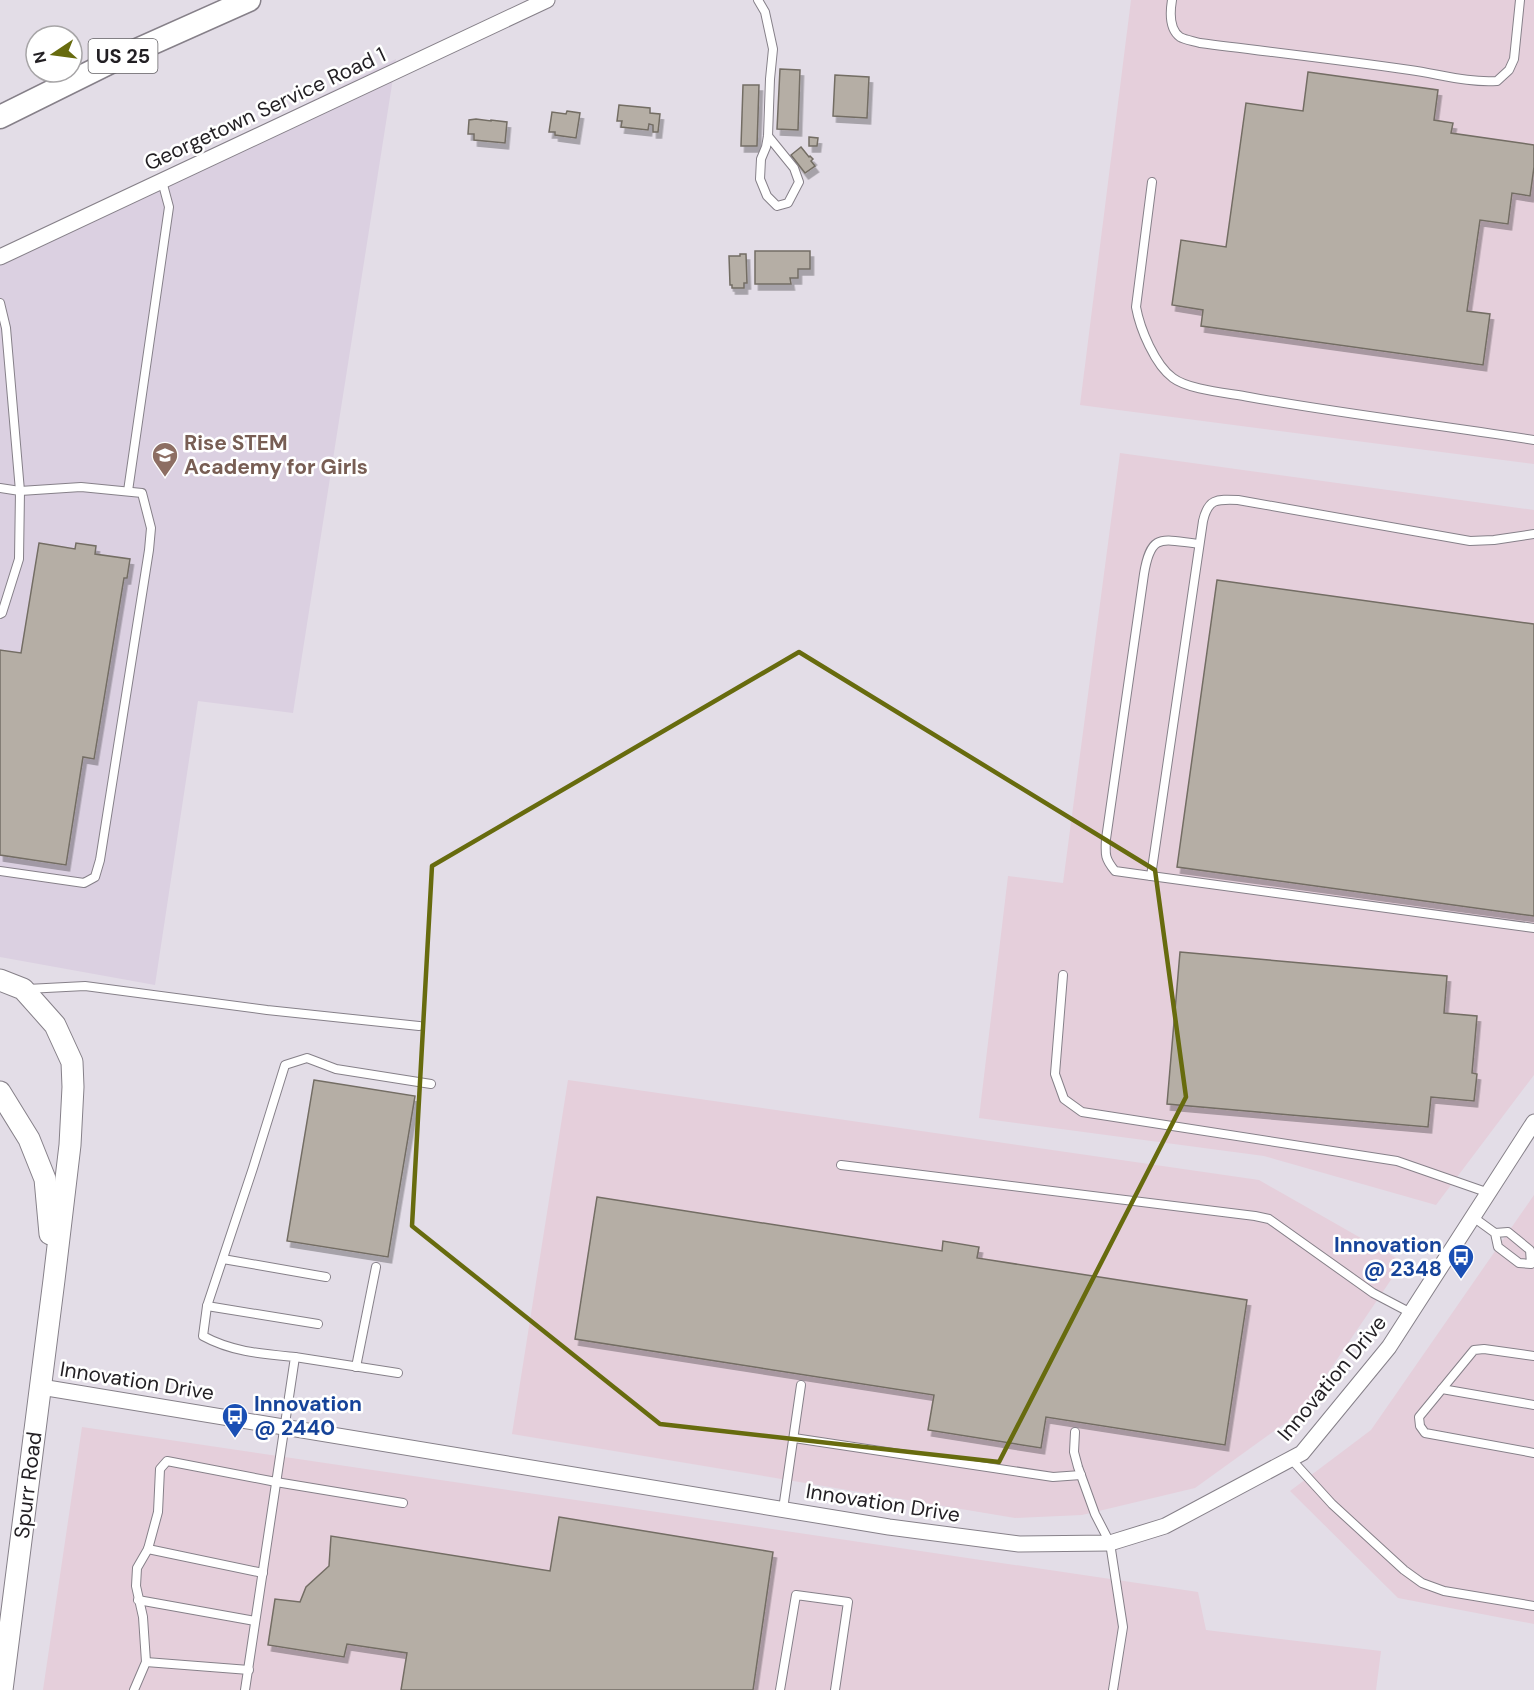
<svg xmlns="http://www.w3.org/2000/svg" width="1534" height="1690" font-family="'DM Sans',sans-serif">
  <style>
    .industrial { fill: #e5cfdb }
    .built { fill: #dbd0e1 }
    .building { fill: #b5aea5; stroke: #736d64; stroke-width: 1.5; filter: url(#shadow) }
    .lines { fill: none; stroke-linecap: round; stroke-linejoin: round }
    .lane-casing { stroke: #868089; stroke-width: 10 }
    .street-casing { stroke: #868089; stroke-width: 17 }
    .secondary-casing { stroke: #868089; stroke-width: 23 }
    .primary-casing { stroke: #868089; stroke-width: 25 }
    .lane { stroke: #fff; stroke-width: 8 }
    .street { stroke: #fff; stroke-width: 15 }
    .secondary { stroke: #fff; stroke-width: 21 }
    .primary { stroke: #fff; stroke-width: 22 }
    .marked { fill: none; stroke: #676b0e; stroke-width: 4.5; stroke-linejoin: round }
    .labels { text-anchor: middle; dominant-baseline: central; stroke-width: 5; stroke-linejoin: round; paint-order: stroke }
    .shield { fill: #fff; stroke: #646265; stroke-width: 1.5 }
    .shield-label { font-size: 20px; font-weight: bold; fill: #221f23 }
    .street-label { font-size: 21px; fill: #221f23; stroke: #fff }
    .education-label { font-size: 21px; font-weight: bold; fill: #785e54; stroke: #fff; text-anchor: start }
    .transit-label { font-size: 21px; font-weight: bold; fill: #164399; stroke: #fff; text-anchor: end }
  </style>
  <defs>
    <filter id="shadow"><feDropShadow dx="3.5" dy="6" stdDeviation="0" flood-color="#0004"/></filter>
  </defs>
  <rect width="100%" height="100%" fill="#e3dde7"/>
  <!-- industrial -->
  <g class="industrial">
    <polygon points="1131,0 1534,0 1534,464 1080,405"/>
    <polygon points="1120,453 1534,510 1534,1075 1436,1205 1264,1156 979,1118 1008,876 1063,883"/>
    <polygon points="568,1080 1259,1180 1403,1262 1302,1411 1195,1488 1082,1515 1015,1518 512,1434"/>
    <polygon points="1534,1195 1534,1624 1398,1598 1290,1491 1371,1430"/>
    <polygon points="82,1427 1198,1592 1206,1630 1381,1651 1376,1690 43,1690"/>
  </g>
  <!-- built -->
  <polygon class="built" points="396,59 293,713 198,701 155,985 0,957 0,255"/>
  <!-- building -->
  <g class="building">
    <polygon points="780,69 800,70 798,130 777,129"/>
    <polygon points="1308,72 1438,90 1434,120 1453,123 1451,133 1534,145 1534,167 1530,196 1512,193 1508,224 1480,220 1467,311 1490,314 1483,365 1201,326 1203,310 1172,305 1181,240 1226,247 1246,103 1303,111"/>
    <polygon points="835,75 869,77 867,118 833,116"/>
    <polygon points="743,85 759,85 757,146 741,146"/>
    <polygon points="619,105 650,108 650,113 660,114 658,132 653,132 653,125 649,124 648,130 621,127 622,121 617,121"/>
    <polygon points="567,111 580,113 576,138 555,135 555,132 549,132 552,112 566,114"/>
    <polygon points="476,119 491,121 491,120 507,122 505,143 474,140 474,134 468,134 469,120"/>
    <polygon points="809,137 818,138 817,146 809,146"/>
    <polygon points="801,147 809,157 810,156 813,159 811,161 815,166 805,173 791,155"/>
    <polygon points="755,251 810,251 810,269 798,269 798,278 790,278 791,284 755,284"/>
    <polygon points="740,254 746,254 747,283 744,283 744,288 732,288 732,285 730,285 729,256 740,256"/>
    <polygon points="39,543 75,549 76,543 96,546 95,554 130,559 127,578 124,578 94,759 83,757 66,865 0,855 0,650 21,653"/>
    <polygon points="1217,580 1534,624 1534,916 1177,867"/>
    <polygon points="1180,952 1447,976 1444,1013 1477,1016 1472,1073 1477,1074 1474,1101 1431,1097 1428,1127 1167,1104"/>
    <polygon points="314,1080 415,1096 388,1257 287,1241"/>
    <polygon points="597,1197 942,1251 943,1241 979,1247 977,1258 1247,1300 1225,1445 1046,1417 1041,1448 928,1430 934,1395 575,1339"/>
    <polygon points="559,1517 773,1552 753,1690 401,1690 407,1653 347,1644 344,1657 268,1645 275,1599 300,1602 306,1587 329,1566 331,1536 550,1571"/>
  </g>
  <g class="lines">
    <!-- lane casing -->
    <g class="lane-casing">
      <g id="lane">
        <polyline points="758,0 765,12 773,49 770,79 768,136 766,147 761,159 760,179 767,196 777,206 788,203 799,182 794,168 768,136"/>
        <path d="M 1172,0 C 1170,12 1169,29 1180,37 C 1185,40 1194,41 1200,43 C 1270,52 1340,60 1410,70 C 1439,74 1468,83 1497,81 L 1509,70 L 1514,59 L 1520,0"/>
        <path d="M 1152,182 L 1136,307 C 1140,329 1155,365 1173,378 C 1189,390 1228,393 1249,397 C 1343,414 1439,425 1534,440"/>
        <polyline points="0,303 6,328 20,491 81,487 142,493 151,528 149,550 100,860 95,877 84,883 0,871"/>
        <polyline points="0,488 20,491 19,559 2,613 0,614"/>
        <polyline points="128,491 169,207 162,181"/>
        <path d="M 1534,534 L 1494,540 L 1470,541 L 1238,500 C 1216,499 1208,499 1203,521 L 1151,876 L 1534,928"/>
        <path d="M 1151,876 L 1115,871 C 1105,859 1105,855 1106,839 L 1144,574 C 1151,531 1163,540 1199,544"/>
        <polyline points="1063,975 1055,1074 1064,1099 1082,1112 1397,1161 1489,1193"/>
        <polyline points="27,989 85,986 267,1010 419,1026"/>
        <polyline points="841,1165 1255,1216 1269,1219 1373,1293 1411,1313"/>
        <polyline points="1473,1217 1495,1233 1508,1232 1530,1250 1531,1264 1519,1263 1498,1247 1495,1233"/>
        <polyline points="223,1259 326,1277"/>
        <polyline points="207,1306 318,1324"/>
        <polyline points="295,1357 398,1373"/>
        <polyline points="356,1367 376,1267"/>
        <polyline points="1442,1389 1474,1350 1484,1349 1534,1356"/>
        <polyline points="1534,1405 1442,1389 1419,1417 1420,1426 1425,1433 1534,1453"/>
        <polyline points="1075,1432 1074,1452 1078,1467 1095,1514 1110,1543 1123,1627 1113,1690"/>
        <polyline points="794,1438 1053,1477 1081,1475"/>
        <polyline points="1291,1459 1332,1504 1404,1570 1422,1583 1444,1591 1534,1606"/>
        <polyline points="783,1509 801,1385"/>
        <polyline points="148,1549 263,1573"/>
        <polyline points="138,1600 255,1621"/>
        <polyline points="146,1662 249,1670"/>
        <polyline points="134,1690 146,1662 143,1617 136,1586 137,1568 148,1549 158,1512 160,1469 167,1461 276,1482 403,1503"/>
        <path d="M 245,1690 L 295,1357 C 263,1354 232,1352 203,1336 L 207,1306 L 253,1168 L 285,1065 L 307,1058 L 336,1069 L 431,1084"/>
        <polyline points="780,1690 796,1595 848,1602 835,1690"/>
      </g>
    </g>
    <!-- street casing -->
    <g class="street-casing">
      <g id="street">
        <polyline points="0,257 547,0"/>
        <polyline points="41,1387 889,1527 1019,1544 1110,1543 1165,1526 1302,1453 1389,1347 1534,1122"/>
      </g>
    </g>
    <!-- secondary casing -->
    <g class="secondary-casing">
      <g id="secondary">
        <polyline points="0,980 23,989 55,1025 72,1062 73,1087 70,1145 54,1280 2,1690"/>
        <polyline points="0,1092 29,1139 45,1179 50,1234"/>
      </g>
    </g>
    <!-- primary casing -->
    <g class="primary-casing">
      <polyline id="primary" points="0,117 119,58 249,0"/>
    </g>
    <!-- lane -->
    <use href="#lane" class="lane"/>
    <!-- street -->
    <use href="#street" class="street"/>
    <!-- secondary -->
    <use href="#secondary" class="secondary"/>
    <!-- primary -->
    <use href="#primary" class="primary"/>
  </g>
  <!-- marked area -->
  <path class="marked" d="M 799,652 L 1155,870 L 1186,1097 L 999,1462 L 660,1424 L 412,1226 L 432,866 Z"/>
  <!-- icons -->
  <defs>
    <g id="school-pin" transform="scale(1.35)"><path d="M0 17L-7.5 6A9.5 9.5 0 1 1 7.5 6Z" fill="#8d6e63" stroke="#fff"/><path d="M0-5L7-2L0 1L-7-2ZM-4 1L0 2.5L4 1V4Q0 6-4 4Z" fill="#fff"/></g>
    <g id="bus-pin" transform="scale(1.35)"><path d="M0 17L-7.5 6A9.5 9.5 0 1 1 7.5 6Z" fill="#1a4fb4" stroke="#fff"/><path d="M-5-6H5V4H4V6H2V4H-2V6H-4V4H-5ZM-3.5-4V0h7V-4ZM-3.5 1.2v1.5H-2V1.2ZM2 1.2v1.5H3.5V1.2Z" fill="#fff"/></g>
  </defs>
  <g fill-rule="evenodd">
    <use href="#school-pin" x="165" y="455"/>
    <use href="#bus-pin" x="1461" y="1257"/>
    <use href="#bus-pin" x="235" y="1416"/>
  </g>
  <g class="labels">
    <!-- shield labels -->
    <rect class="shield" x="88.5" y="39" width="69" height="34" rx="4.5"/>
    <g class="shield-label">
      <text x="123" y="56">US 25</text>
    </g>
    <!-- street labels -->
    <g class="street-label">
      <text transform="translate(265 109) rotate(-25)">Georgetown Service Road 1</text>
      <text transform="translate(1332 1378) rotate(-50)">Innovation Drive</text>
      <text transform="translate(137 1381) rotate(9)">Innovation Drive</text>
      <text transform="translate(28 1485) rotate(-83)">Spurr Road</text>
      <text transform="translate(883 1503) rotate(9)">Innovation Drive</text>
    </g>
    <!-- education labels -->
    <g class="education-label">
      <text x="184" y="443">Rise STEM<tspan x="184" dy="24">Academy for Girls</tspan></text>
    </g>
    <!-- transit labels -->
    <g class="transit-label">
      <text x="1442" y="1245">Innovation<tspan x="1442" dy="24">@ 2348</tspan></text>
      <text x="254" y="1404" text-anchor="start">Innovation<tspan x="254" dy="24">@ 2440</tspan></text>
    </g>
  </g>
  <!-- north arrow -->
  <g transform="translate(54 54) rotate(257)"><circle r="28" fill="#ffffff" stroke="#a7a5a7" stroke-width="1.5"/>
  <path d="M0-4.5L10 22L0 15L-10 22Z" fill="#676b0e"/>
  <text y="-9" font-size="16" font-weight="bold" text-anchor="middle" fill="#221f23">N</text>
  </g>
</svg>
